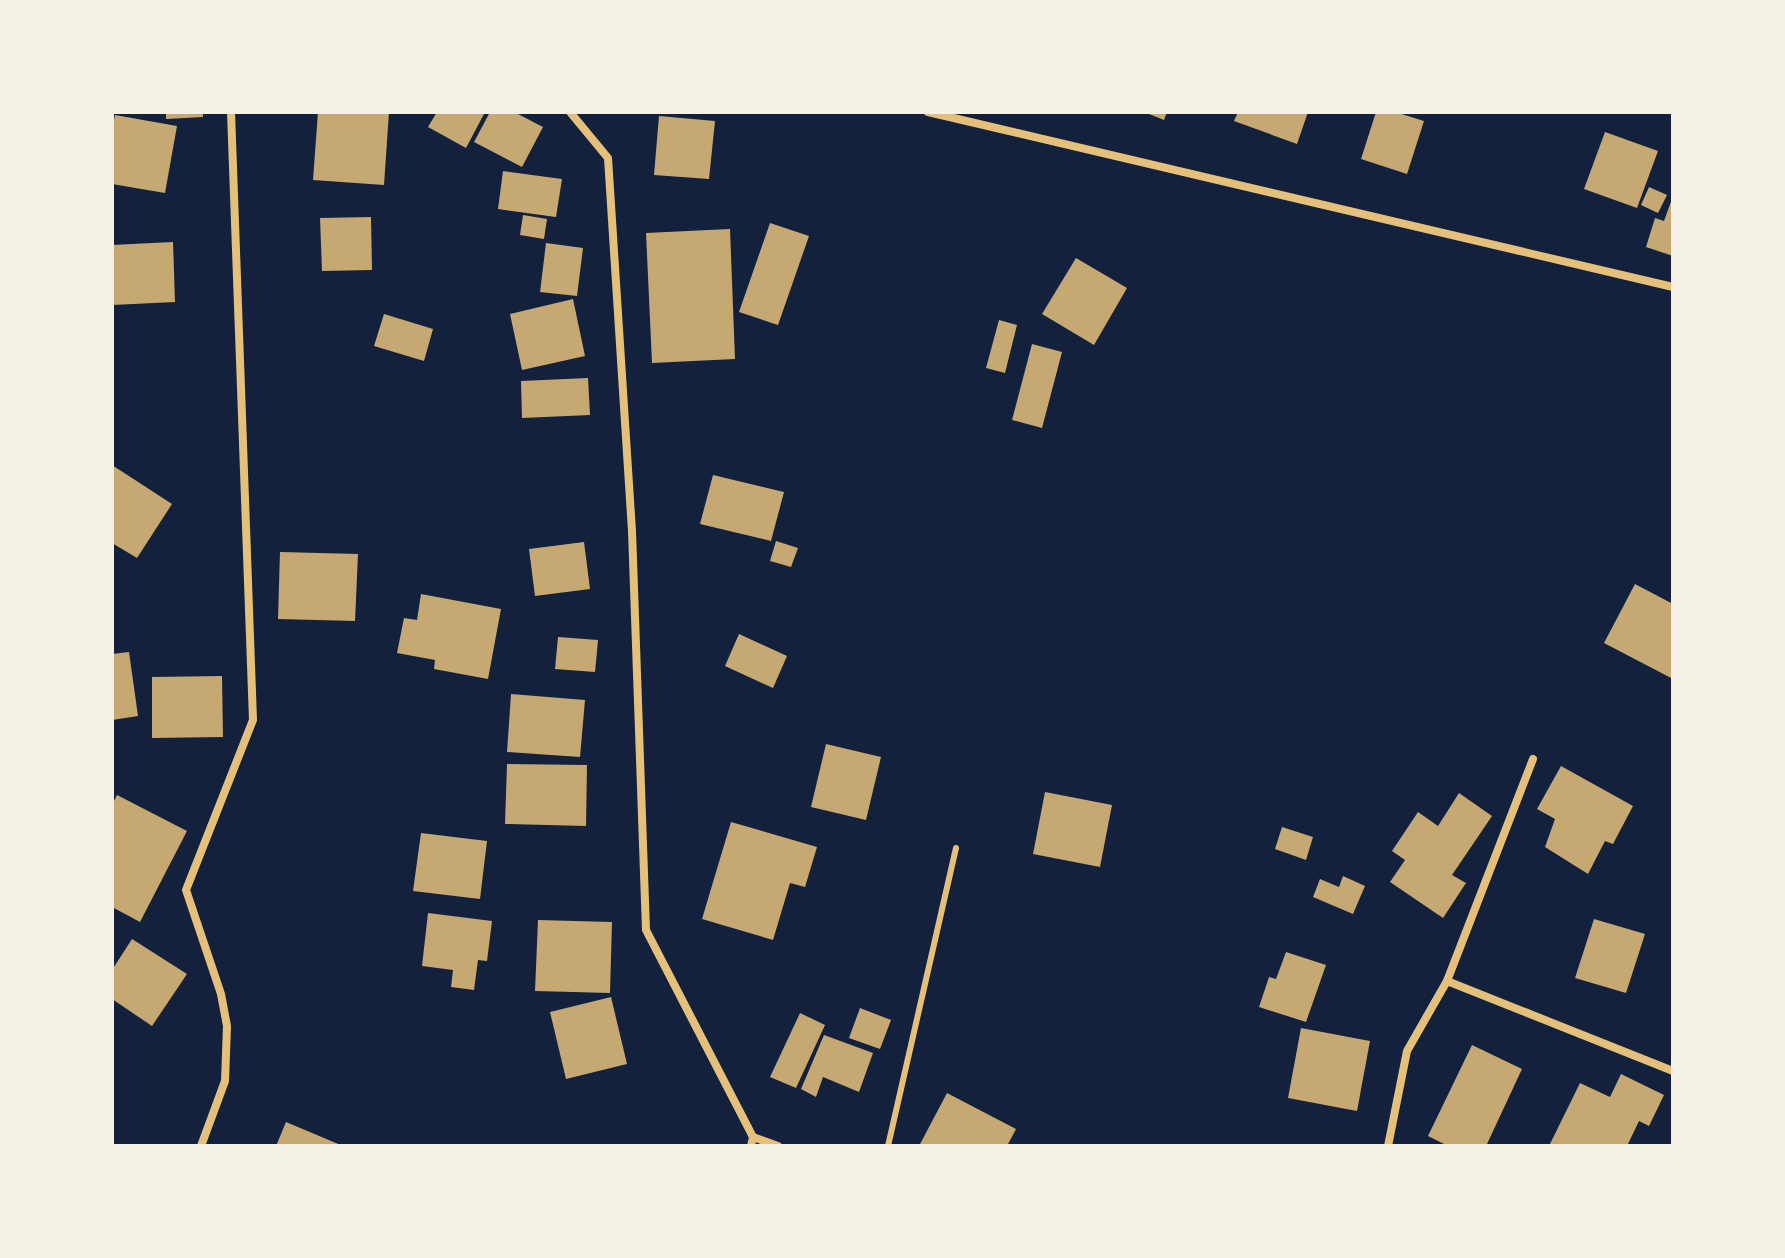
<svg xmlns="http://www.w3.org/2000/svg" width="1785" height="1258" font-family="'Asap Condensed',sans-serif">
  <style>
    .building { fill: #c6a872 }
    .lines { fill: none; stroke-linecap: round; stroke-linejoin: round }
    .service { stroke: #e5c07b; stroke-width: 6 }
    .minor { stroke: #e5c07b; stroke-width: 8 }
  </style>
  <rect width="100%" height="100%" fill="#14213d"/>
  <!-- building -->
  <g class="building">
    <polygon points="166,112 203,112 203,117 166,119"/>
    <polygon points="318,112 389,112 384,185 313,180"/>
    <polygon points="437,112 485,112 466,148 428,127"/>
    <polygon points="490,112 514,112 543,127 522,167 474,142"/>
    <polygon points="1144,112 1167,112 1164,120"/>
    <polygon points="1238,112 1308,112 1297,144 1234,121"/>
    <polygon points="1376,112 1395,112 1424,121 1407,174 1361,159"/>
    <polygon points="115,115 177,126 165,193 112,184 112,131"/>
    <polygon points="659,116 715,121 709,179 654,175"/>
    <polygon points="1605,132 1658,151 1637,208 1584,189"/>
    <polygon points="503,171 562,179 556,217 498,209"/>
    <polygon points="1649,187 1667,195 1658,213 1641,205"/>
    <polygon points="1673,196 1673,256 1646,247 1655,218 1664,221"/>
    <polygon points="523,215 547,219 544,239 520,235"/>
    <polygon points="371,217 372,270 322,271 320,218"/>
    <polygon points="770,223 809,236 778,325 739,312"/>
    <polygon points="730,229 735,359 652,363 646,233"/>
    <polygon points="173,242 175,302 112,305 112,245"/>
    <polygon points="546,243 583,248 577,296 540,292"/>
    <polygon points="1076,258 1127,288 1094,345 1042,314"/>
    <polygon points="573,299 585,356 522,370 510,314"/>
    <polygon points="384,314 433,329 424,361 374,346"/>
    <polygon points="999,320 1017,325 1005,373 986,368"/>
    <polygon points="1032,344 1062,352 1042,428 1012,420"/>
    <polygon points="588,378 590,415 522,418 521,381"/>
    <polygon points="112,465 172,504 137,558 112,543"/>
    <polygon points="713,475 784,492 771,541 700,524"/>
    <polygon points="776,541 798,548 791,567 770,561"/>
    <polygon points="584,542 590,589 535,596 529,549"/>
    <polygon points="280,552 358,554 355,621 278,619"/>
    <polygon points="1635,584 1673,604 1673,679 1604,643"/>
    <polygon points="421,594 501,609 488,679 434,669 435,660 397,653 404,618 417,620"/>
    <polygon points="739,634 787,656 773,688 725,666"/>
    <polygon points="558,637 598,640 595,672 555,669"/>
    <polygon points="129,652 138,716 112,720 112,654"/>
    <polygon points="222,676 223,737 152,738 152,677"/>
    <polygon points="511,694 585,700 580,757 507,752"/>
    <polygon points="826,744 881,757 866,820 811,807"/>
    <polygon points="507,764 587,765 586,826 505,824"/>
    <polygon points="1561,766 1633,806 1613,844 1605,841 1588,874 1545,847 1555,819 1537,809"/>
    <polygon points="1045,792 1112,805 1100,867 1033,854"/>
    <polygon points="1459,793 1492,816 1452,875 1466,883 1443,918 1390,882 1405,860 1392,851 1418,812 1438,826"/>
    <polygon points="117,795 187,831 140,922 112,907 112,805"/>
    <polygon points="731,822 817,847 805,887 790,883 773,940 702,919"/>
    <polygon points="1282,827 1313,837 1306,860 1275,849"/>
    <polygon points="421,833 487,841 480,899 413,891"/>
    <polygon points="1343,876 1365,886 1353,914 1313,897 1320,879 1339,887"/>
    <polygon points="428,913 492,921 487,961 478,960 474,990 451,987 453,970 422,966"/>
    <polygon points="1594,919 1645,934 1626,993 1575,978"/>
    <polygon points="538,920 612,922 610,993 535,991"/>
    <polygon points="132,939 187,974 152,1026 112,999 112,970"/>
    <polygon points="1286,952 1326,965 1306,1022 1259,1007 1269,977 1276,979"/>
    <polygon points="611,997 627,1064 566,1079 550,1012"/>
    <polygon points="860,1008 891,1020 880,1049 849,1038"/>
    <polygon points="800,1013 825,1025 796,1088 770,1077"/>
    <polygon points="1301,1028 1370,1041 1357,1111 1288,1098"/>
    <polygon points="824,1035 873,1053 859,1092 823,1077 816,1097 801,1089"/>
    <polygon points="1472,1045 1522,1069 1487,1144 1491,1146 1448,1146 1428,1136"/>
    <polygon points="1621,1074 1664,1095 1649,1126 1639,1121 1627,1146 1549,1146 1580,1083 1610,1097"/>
    <polygon points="947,1093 1016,1129 1007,1146 919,1146"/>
    <polygon points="286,1122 343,1146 276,1146"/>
  </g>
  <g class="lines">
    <!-- service -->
    <polyline class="service" points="888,1146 956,848"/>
    <!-- minor -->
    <g class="minor">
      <polyline points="570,112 608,158 632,531 646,930 753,1137 751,1146"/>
      <polyline points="928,112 1673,287"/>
      <polyline points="1447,981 1533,759"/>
      <polyline points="753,1137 778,1146"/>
      <polyline points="201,1146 225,1081 227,1026 221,994 186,890 253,720 231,112"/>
      <polyline points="1388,1146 1407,1051 1447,981 1673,1071"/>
    </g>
  </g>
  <!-- border -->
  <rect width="1785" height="1258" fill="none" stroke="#f6f1e7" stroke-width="228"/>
</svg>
